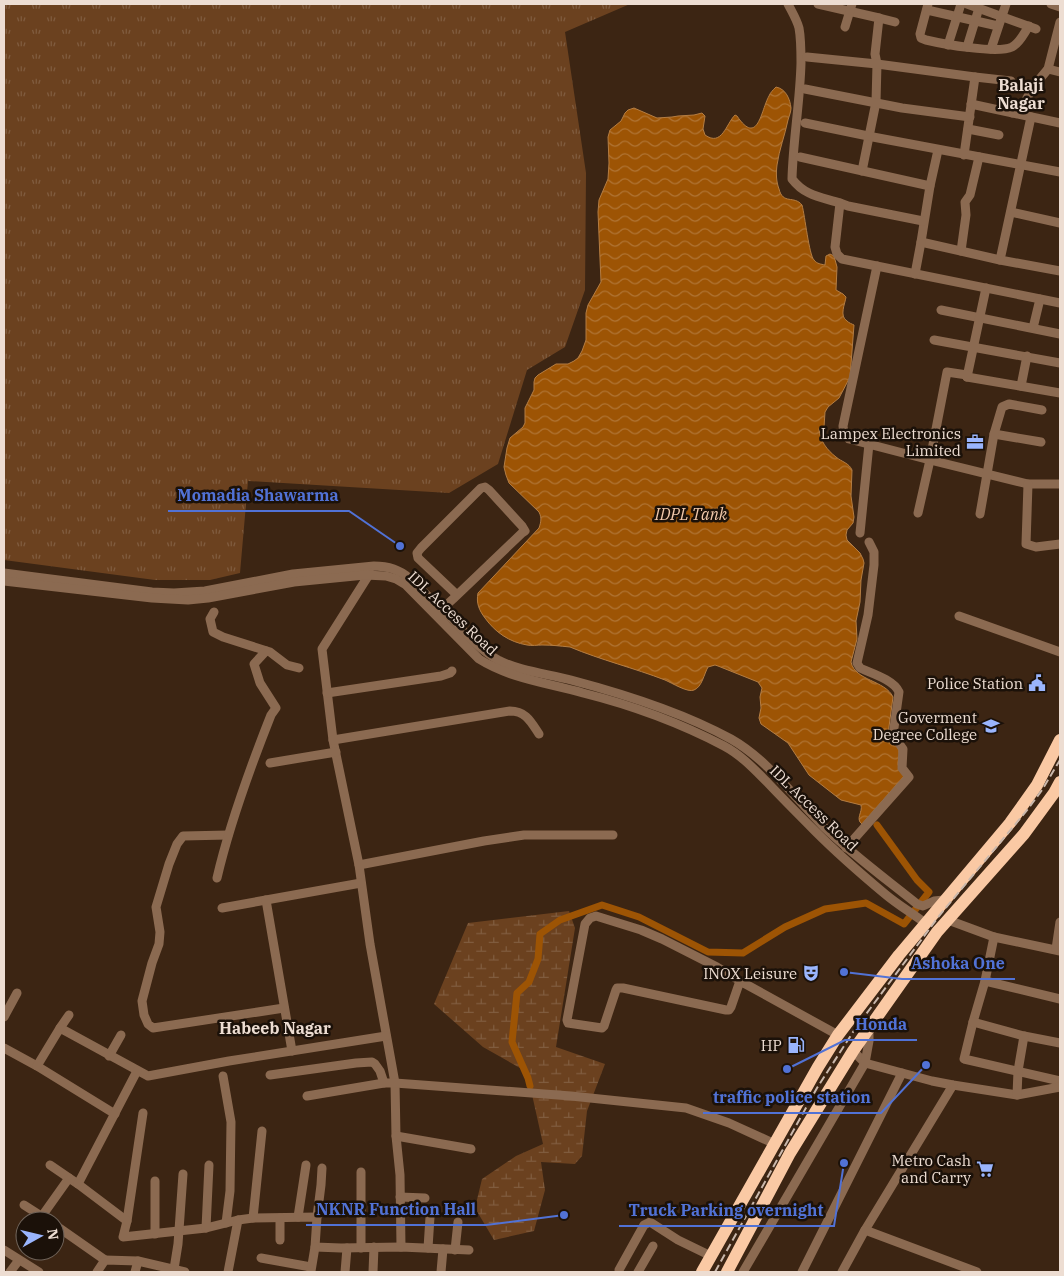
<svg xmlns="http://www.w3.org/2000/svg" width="1064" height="1276" font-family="'IBM Plex Serif',serif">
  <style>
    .grass { fill: url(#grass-tufts) }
    .wetland { fill: url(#wetland-marsh) }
    .water { fill: url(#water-waves); stroke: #b57d42 }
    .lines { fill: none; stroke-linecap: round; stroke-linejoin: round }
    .canal { stroke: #9d5404; stroke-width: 7 }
    .minor { stroke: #8b6a51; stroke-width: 9 }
    .highway { stroke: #fac9a4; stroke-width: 12 }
    .rail { stroke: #cab8ac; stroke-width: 2; stroke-dasharray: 8 4; stroke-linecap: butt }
    .labels { text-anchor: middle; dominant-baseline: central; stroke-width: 5; stroke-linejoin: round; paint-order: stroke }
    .poi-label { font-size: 15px; fill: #edddd2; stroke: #1b1109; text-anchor: end }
    .street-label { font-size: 15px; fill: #edddd2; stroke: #1b1109 }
    .neighbourhood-label { font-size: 16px; font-weight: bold; fill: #edddd2; stroke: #1b1109 }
    .water-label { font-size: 16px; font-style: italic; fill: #f2c9ab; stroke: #1b1109 }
    .leader { fill: none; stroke: #5172d6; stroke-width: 2 }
    .callout-dot { fill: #5172d6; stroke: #1b1109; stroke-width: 2 }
    .callout-label { font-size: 16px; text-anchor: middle; font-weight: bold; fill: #5172d6; stroke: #1b1109; stroke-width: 5; stroke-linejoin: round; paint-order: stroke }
  </style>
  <defs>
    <pattern id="grass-tufts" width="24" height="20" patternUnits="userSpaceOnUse" patternTransform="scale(1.25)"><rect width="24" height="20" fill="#6b411f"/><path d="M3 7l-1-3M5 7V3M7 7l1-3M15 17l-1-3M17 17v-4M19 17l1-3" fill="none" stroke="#805c3f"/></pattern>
    <pattern id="wetland-marsh" width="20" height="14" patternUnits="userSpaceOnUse" patternTransform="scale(1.25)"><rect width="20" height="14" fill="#6b411f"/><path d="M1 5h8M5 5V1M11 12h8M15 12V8" fill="none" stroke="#805c3f"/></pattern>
    <pattern id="water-waves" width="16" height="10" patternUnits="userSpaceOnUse" patternTransform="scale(1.25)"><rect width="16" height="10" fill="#9d5404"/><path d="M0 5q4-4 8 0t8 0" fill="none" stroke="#b07434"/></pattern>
  </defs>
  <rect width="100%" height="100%" fill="#3c2513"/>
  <!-- grass -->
  <polygon class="grass" points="4,4 630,4 565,32 586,173 585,290 565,347 527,370 498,464 449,493 248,481 240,573 210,580 155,580 4,560"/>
  <!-- wetland -->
  <polygon class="wetland" points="569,911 575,928 556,1047 605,1064 587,1111 582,1156 575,1164 541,1162 545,1190 534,1231 494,1240 475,1208 482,1179 516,1156 543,1144 527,1072 483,1047 434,1004 468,923"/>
  <!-- water -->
  <path class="water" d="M 776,87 C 786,89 790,99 791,108 C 791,112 789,116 788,120 C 785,135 779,150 777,165 C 776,173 776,181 779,189 C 783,205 794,195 802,205 C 805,216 809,255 814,260 C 817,264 821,264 825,265 L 826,256 L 830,254 L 834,256 L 837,267 L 836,290 L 843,294 L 846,297 C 845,304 839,316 847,321 C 849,323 852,324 854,325 L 850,377 L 839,398 L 828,407 L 825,412 L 824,427 L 820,427 L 819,429 C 820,441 827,450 836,457 C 842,462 849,463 852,470 L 851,496 L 854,517 L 853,523 L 847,530 L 846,535 L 847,540 L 860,553 L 863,559 L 864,563 L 861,580 L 860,602 L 856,621 L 857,639 L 851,662 C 855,681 885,680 893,697 L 888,734 C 891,740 896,743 898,748 C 903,763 891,760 905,775 L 862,824 C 855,819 863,812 861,805 L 841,800 L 809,775 L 788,743 L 761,724 L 759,718 L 761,708 L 760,697 L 762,688 L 758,682 L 718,666 L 715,665 L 708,667 C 704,674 702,687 694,690 C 688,693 672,683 665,680 C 634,668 601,660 570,647 C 560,646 552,645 542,645 C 537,645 532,646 527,645 C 509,642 495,632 485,618 C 479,610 476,603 478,593 L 539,528 C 541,522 542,518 539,512 L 509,483 L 506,475 L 504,467 L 507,448 L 510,438 L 523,427 L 525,423 L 525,408 L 534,390 L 534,382 L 535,378 L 538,375 L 556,364 L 568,364 L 574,361 L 578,358 L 582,351 L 586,340 L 586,313 L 588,305 L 601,282 L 598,212 L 599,200 L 608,179 L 609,163 L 608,137 L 610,130 L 621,121 L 625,113 L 628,110 L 634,108 L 657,118 L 672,117 L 678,116 L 694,115 L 702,113 L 705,116 L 703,129 L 705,135 C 722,147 726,124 735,115 L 737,116 C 758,147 761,110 769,96 C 770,93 773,90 776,87 Z"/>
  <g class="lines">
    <!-- canal -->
    <polyline class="canal" points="530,1086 528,1078 512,1042 517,993 529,982 538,959 540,934 560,920 602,905 639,917 708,952 743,953 785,927 825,909 866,903 904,924 929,892 917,880 877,825"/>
    <!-- minor -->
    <g class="minor">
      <path d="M 788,4 C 792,12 797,20 799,28 C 801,39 801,52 801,63 C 800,102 793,140 792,179 C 805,196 821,197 840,203"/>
      <polyline points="818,4 879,18 875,54 877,64 876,102 862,171"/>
      <path d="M 928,4 L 920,34 L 921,38 L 926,40 C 943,44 997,54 1012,47 C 1020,43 1024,33 1029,26"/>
      <polyline points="967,4 1036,29"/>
      <polyline points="1051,4 1060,7"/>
      <polyline points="927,10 998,26"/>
      <polyline points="879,18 895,22"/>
      <polyline points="845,27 852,4"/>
      <polyline points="948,45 961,4"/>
      <polyline points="967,47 979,8"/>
      <polyline points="991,49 1006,4"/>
      <polyline points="807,57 877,64 975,77 964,155"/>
      <polyline points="1048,69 1060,72"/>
      <polyline points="975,77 1011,81"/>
      <polyline points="805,89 902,108 970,117"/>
      <polyline points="971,104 1060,123"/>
      <polyline points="1012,113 1026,100 1033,87 1048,69 1060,22"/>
      <polyline points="1031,117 1000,260 1060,271"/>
      <polyline points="805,123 873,137 1060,172"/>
      <polyline points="968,129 999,135"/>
      <polyline points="938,150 930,186 921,242 1000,260"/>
      <polyline points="800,157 930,186"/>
      <polyline points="1011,212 1060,223"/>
      <polyline points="923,221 848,206 840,203 835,247 837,254 842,259 1060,303"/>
      <polyline points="961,251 966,215 965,202 970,195 979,157"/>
      <polyline points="877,266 843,426 844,433 849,439 930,460 1028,484 1060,484"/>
      <polyline points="915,274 921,242"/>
      <polyline points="941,310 1060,334"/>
      <polyline points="1033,328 1040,299"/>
      <polyline points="934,340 1060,363"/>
      <polyline points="967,377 986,288"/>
      <polyline points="1021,386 1027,356"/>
      <polyline points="994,434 1041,442"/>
      <polyline points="1028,484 1026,544 1036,547 1060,544"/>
      <polyline points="918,513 930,460 947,372 967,375 967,377 1060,393"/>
      <polyline points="980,514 994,434 1002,407 1009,404 1042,410"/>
      <polyline points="860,533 869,444"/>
      <path d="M 4,573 L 152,592 L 174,593 L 205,591 L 293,574 L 374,566 C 387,566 399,569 409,578 C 424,592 438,606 453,620 C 467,635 480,650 498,660 C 519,671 549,674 571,680 C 624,694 682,712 731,739 C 768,760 794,797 824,827 C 853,855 886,879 917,904 L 923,906 L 934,901 L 944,900"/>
      <polyline points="370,573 322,649 333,740 359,865 370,944 395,1083 396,1136 400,1175 401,1247"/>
      <path d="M 4,581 L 152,598 L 188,600 L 208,598 L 294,582 L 365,575 L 386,576 L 396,579 L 406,585 L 479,659 C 511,679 548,683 583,693 C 631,705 680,723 724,746 C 741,755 754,769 767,782 C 783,799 799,815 815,831 C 837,853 861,874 885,894 C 898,905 912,913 925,923"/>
      <polyline points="442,609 453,599 522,533 525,531 522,526 489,490 485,487 481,488 421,548 417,553 418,558 457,595"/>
      <polyline points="214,612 210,619 213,632 223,637 270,652 287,665 299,668"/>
      <polyline points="959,616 1060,652"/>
      <polyline points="327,693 441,676 450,673 452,671"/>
      <path d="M 333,740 L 510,711 C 526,711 531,722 539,734"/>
      <polyline points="270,763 336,752"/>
      <polyline points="228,835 183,836 177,844 169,864 156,907 160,932 159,944 152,963 142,1001 144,1015 148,1024 153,1028 284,1008"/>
      <path d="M 846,848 L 909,777 L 902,768 L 903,749 L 893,735 L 899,692 C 894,680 871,673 860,668 L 857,663 L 868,615 L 874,565 L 874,552 L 869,542"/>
      <polyline points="359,865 484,841 524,835 613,835"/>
      <path d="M 217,878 C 230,822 250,768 271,715 L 276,708 L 260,683 L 254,664 L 266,651"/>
      <polyline points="222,908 266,900"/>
      <polyline points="948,920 994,937 1060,951"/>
      <polyline points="994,937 985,981 973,1022 964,1059 1060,1081"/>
      <polyline points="1056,949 1060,922"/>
      <polyline points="740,981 731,1007 729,1010 726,1010 623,988 617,988 616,990 604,1026 602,1028 568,1023 567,1020 585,924 590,918 596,916 641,930 662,939 717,967 740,981 838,1035"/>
      <polyline points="985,981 1060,999"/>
      <polyline points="4,1017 17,993"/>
      <polyline points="973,1022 1024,1036 1060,1043"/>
      <polyline points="60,1028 69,1015"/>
      <polyline points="4,1048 37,1066 115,1114"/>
      <polyline points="292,1051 266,900 361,883"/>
      <polyline points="853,1051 865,1063 932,1081 953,1085 1017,1095 1060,1087"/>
      <polyline points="109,1056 121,1035"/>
      <polyline points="37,1066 60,1028 148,1076 229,1061 386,1036"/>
      <polyline points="270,1075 356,1063 372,1062 375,1064 380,1071 384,1083"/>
      <polyline points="223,1076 231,1122 230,1191 226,1223"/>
      <polyline points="1017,1095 1018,1071 1024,1036"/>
      <polyline points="307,1096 384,1083 395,1083 571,1096 686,1108 729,1123 775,1144"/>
      <polyline points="143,1113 127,1221 123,1237 206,1228 238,1220 253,1218 317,1217 315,1247 341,1248 401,1247 469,1250"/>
      <polyline points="396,1136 471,1149"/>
      <polyline points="50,1165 69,1178"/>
      <polyline points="361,1172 361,1248"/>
      <polyline points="400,1197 425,1198"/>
      <polyline points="24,1205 49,1221"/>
      <polyline points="42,1216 69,1178 78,1184"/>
      <polyline points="298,1217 306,1165"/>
      <polyline points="317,1217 321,1185 322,1168"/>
      <polyline points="253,1218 262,1131"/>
      <polyline points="127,1221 78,1184 137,1071"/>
      <polyline points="55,1225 105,1260"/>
      <polyline points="206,1228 209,1165"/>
      <polyline points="865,1230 953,1085"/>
      <polyline points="155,1234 155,1181"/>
      <polyline points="280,1240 280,1218"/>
      <polyline points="428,1248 430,1217"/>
      <polyline points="4,1250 39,1272"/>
      <polyline points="455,1250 458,1222"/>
      <polyline points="261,1258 311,1267"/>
      <polyline points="174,1269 178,1244 183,1174"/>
      <polyline points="619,1270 644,1225 650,1222 678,1240 711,1256"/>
      <polyline points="311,1271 315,1247"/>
      <polyline points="10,1272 19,1260"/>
      <polyline points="97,1272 105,1260 138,1261"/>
      <polyline points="135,1272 138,1261 185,1272"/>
      <polyline points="228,1272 238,1220"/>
      <polyline points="345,1272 347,1248"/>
      <polyline points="373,1272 374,1247"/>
      <polyline points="441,1272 443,1249"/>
      <polyline points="638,1272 653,1246"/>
      <polyline points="743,1272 865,1063 869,1041 869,1030"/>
      <polyline points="802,1272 902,1073"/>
      <polyline points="842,1272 865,1230 977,1272"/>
    </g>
    <!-- highway -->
    <g class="highway">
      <polyline points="702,1272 818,1067 838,1035 899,955 1010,823 1037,785 1060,740"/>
      <polyline points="727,1272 790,1153 853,1051 937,932 1024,834 1054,793 1060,782"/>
    </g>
    <!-- rail -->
    <polyline class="rail" points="715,1272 817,1088 855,1029 939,916 1028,809 1042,790 1060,760"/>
  </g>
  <!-- icons -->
  <defs>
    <g id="office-bare" transform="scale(1.35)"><path d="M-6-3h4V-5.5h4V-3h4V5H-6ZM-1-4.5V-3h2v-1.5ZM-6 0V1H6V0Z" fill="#9ab5fd" stroke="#1b1109" stroke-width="2.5" paint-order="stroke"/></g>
    <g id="civic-bare" transform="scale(1.35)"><path d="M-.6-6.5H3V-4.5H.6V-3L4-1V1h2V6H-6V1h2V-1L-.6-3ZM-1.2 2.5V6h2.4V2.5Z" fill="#9ab5fd" stroke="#1b1109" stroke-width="2.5" paint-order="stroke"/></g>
    <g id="university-bare" transform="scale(1.35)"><path d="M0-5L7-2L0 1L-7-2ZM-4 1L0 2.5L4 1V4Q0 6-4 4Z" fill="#9ab5fd" stroke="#1b1109" stroke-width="2.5" paint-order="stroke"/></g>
    <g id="theatre-bare" transform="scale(1.35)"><path d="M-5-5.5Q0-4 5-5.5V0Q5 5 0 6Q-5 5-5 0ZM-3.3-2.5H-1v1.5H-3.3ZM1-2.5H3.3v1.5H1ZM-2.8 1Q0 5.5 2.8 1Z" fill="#9ab5fd" stroke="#1b1109" stroke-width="2.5" paint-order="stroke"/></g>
    <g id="fuel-bare" transform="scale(1.35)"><path d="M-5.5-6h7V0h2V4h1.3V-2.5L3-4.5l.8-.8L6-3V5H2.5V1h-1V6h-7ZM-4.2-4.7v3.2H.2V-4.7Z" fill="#9ab5fd" stroke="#1b1109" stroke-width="2.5" paint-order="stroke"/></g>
    <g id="supermarket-bare" transform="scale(1.35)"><path d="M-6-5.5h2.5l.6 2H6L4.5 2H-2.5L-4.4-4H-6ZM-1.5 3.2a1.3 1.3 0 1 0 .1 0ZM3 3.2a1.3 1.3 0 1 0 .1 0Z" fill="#9ab5fd" stroke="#1b1109" stroke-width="2.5" paint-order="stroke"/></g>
  </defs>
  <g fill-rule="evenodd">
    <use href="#office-bare" x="975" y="442"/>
    <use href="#civic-bare" x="1037" y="683"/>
    <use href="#university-bare" x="991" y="726"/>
    <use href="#theatre-bare" x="811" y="973"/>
    <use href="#fuel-bare" x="796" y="1045"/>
    <use href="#supermarket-bare" x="985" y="1169"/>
  </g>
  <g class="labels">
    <!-- poi labels -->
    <g class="poi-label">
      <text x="961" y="433">Lampex Electronics<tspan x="961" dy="17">Limited</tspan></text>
      <text x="1023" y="683">Police Station</text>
      <text x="977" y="717">Goverment<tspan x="977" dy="17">Degree College</tspan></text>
      <text x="797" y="973">INOX Leisure</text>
      <text x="782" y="1045">HP</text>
      <text x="971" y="1160">Metro Cash<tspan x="971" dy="17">and Carry</tspan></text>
    </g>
    <!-- street labels -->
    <g class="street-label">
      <text transform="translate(453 613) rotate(43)">IDL Access Road</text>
      <text transform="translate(814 808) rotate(44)">IDL Access Road</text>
    </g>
    <!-- neighbourhood labels -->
    <g class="neighbourhood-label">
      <text x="1021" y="85">Balaji<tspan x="1021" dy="18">Nagar</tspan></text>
      <text x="275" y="1028">Habeeb Nagar</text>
    </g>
    <!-- water labels -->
    <g class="water-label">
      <text x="691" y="514">IDPL Tank</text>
    </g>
  </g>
  <!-- callouts -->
  <path class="leader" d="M400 546L349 511H168M844 972L902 979H1015M787 1069L845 1040H917M926 1065L881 1113H703M564 1215L486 1225H306M844 1163L834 1226H619"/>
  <g class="callout-dot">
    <circle cx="400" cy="546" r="5"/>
    <circle cx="844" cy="972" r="5"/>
    <circle cx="787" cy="1069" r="5"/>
    <circle cx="926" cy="1065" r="5"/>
    <circle cx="564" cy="1215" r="5"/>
    <circle cx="844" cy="1163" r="5"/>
  </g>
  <g class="callout-label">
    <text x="258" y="501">Momadia Shawarma</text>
    <text x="958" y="969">Ashoka One</text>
    <text x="881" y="1030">Honda</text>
    <text x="792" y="1103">traffic police station</text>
    <text x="396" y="1215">NKNR Function Hall</text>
    <text x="726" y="1216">Truck Parking overnight</text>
  </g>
  <!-- border -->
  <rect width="1064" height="1276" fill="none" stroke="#edddd2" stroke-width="10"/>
  <!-- north arrow -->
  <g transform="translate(40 1236) rotate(82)"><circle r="24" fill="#1b1109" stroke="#6f6359"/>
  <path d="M0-4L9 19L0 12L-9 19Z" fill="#9ab5fd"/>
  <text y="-8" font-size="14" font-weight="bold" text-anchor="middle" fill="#edddd2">N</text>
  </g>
</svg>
